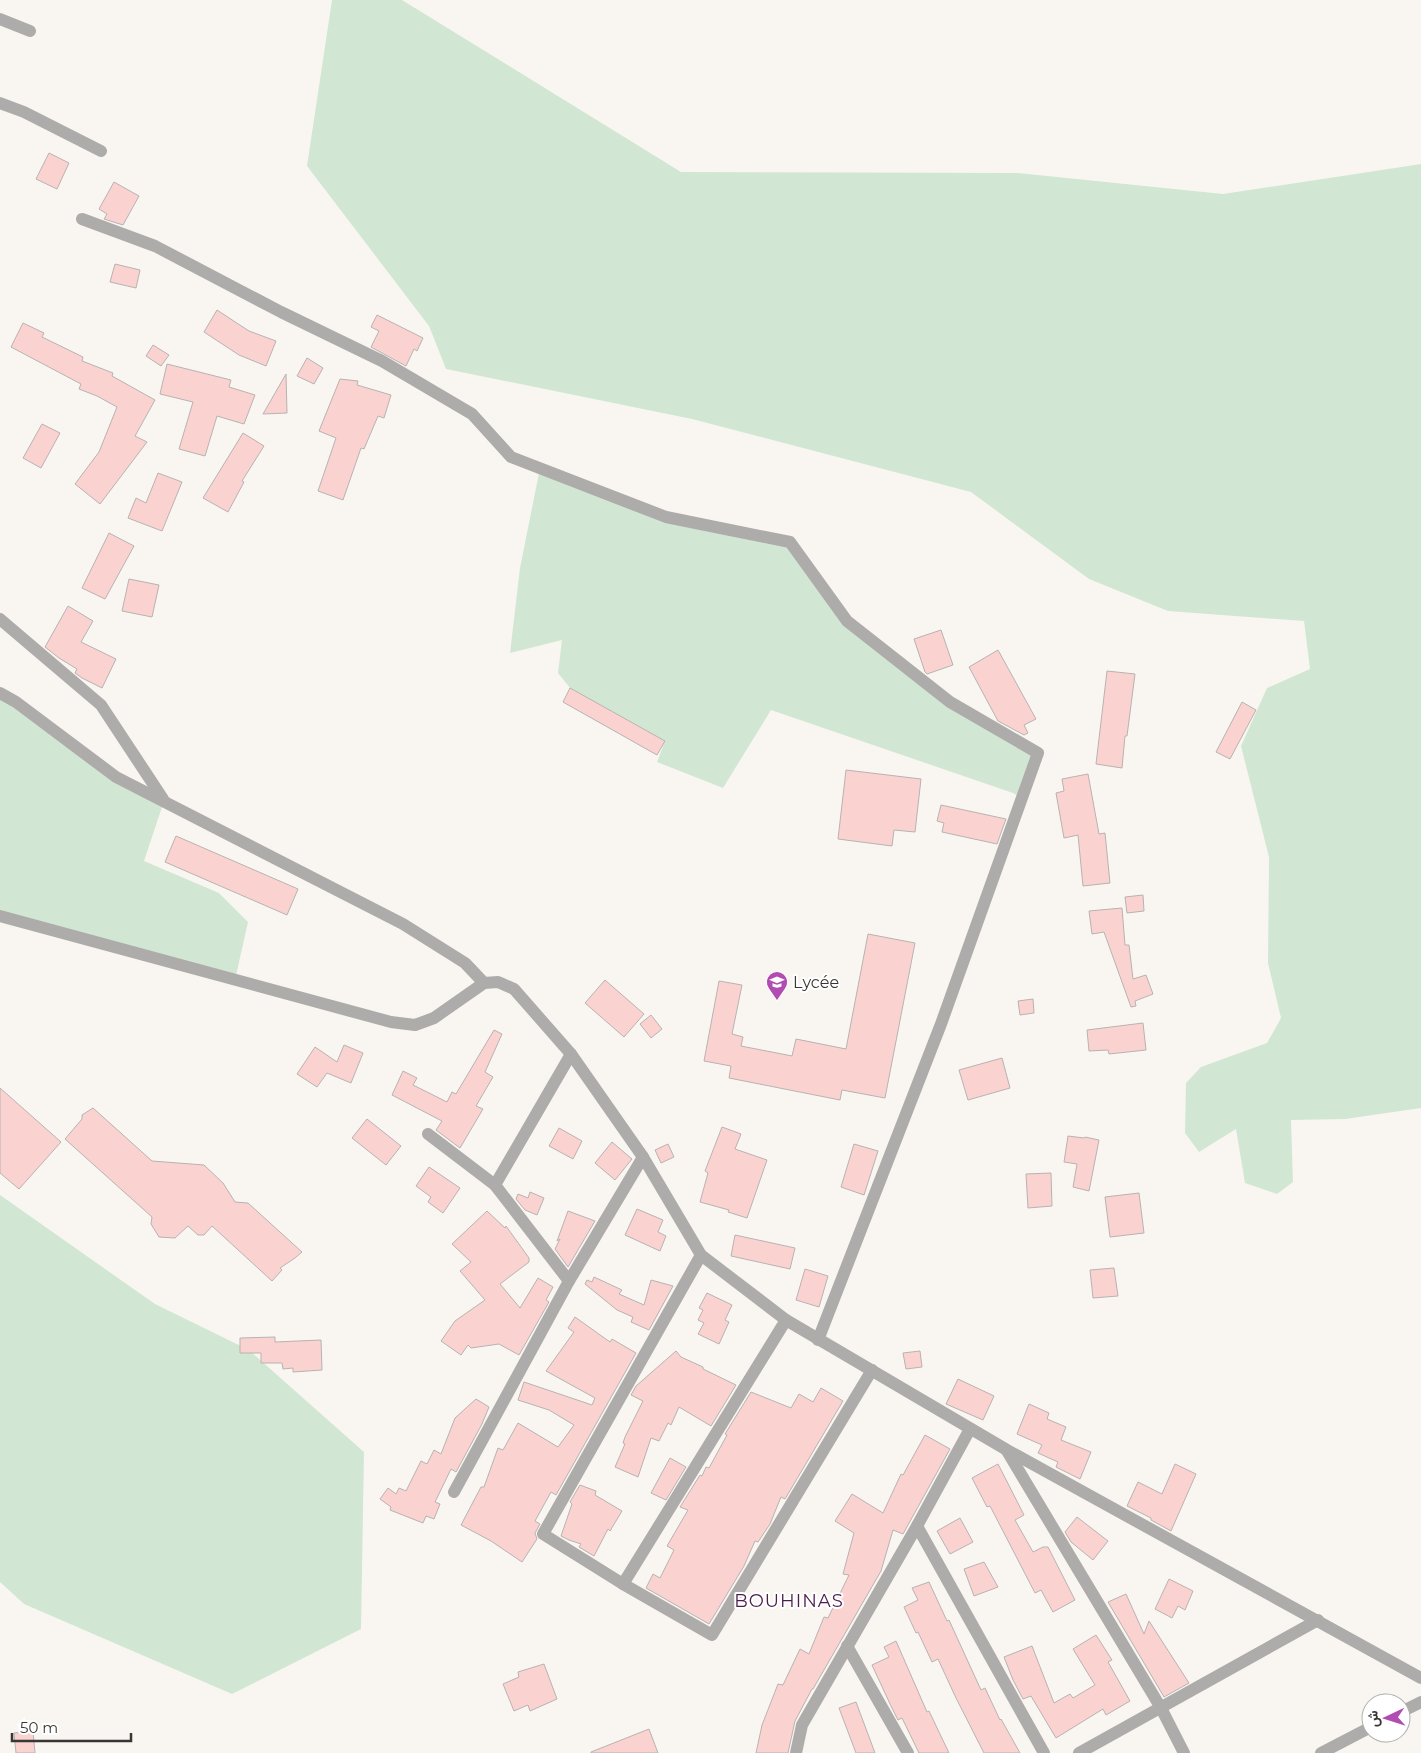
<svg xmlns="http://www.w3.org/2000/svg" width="1421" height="1753" font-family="Montserrat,Vazirmatn,sans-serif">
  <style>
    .green { fill: #d1e7d3 }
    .building { fill: #fad3d1; stroke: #b8b2b2 }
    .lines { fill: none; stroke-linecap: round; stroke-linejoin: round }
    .street { stroke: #aeacaa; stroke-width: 12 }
    .labels { text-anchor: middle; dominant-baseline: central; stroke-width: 4; stroke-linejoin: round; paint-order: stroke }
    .poi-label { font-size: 16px; fill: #383735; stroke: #fff; text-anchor: start }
    .neighbourhood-label { font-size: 18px; letter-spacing: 1px; fill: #4b1c4c; stroke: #fff }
  </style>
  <rect width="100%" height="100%" fill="#f9f6f1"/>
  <!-- green -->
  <g class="green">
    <polygon points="332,0 402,0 681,172 1018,173 1223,194 1421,164 1421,1108 1345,1119 1291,1120 1293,1182 1277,1194 1245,1183 1236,1129 1199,1152 1185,1133 1186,1083 1201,1067 1267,1043 1281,1018 1268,963 1269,857 1241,746 1267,688 1310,669 1304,621 1168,611 1089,579 971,492 692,419 446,369 429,326 307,166"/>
    <polygon points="540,468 666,517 790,542 847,621 950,702 1038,753 1022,798 1013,793 771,710 723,788 657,762 665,741 570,688 558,673 562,640 510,653 520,568"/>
    <polygon points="0,693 116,777 164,801 144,861 219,893 248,922 235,980 0,916"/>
    <polygon points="0,1195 155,1304 249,1350 364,1452 361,1629 232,1694 24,1604 0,1582"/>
  </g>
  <!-- building -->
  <g class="building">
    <polygon points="49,153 69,163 57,189 36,179"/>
    <polygon points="114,182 139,196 123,225 104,219 107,214 99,209"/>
    <polygon points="115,264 140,270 136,288 110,282"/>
    <polygon points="217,310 249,331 276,341 266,366 239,355 204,332"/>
    <polygon points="377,315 423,338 417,351 414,349 406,366 371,347 379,331 371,327"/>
    <polygon points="23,323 44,333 42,337 83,357 82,361 113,373 112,376 155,400 135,436 147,442 100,504 75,484 99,452 117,407 97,396 79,389 81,384 11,347"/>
    <polygon points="153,345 169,355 161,366 146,356"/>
    <polygon points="307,358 323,368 314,384 297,376"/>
    <polygon points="167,364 231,380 229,387 255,395 244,424 217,416 205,456 179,449 193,402 160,394"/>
    <polygon points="286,374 287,413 263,414"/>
    <polygon points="340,379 358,381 357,385 391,395 384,418 378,416 364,449 361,448 343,500 318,491 336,438 319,431"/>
    <polygon points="42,424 60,433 41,468 23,458"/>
    <polygon points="243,433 264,446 242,481 244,482 228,512 203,498"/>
    <polygon points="158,473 182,482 162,531 128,518 136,498 146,503"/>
    <polygon points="109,533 134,546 105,599 82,588"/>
    <polygon points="129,579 159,585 152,617 122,611"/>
    <polygon points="68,606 93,621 81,642 116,659 102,688 82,678 75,673 77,669 59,658 45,647"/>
    <polygon points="941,630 953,665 927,674 925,672 914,639"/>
    <polygon points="998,650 1036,719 1024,725 1028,733 1024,735 998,721 969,667"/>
    <polygon points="1107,671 1135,674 1127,736 1125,736 1122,768 1096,764"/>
    <polygon points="570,688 665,741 657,755 563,702"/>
    <polygon points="1242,702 1256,710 1230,759 1216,752"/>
    <polygon points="846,770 921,779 915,832 894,830 892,846 838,839"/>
    <polygon points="1088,774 1099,834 1105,833 1110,883 1083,886 1078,835 1064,838 1056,793 1064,791 1062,779"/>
    <polygon points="941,805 1006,819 997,844 942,832 944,823 937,821"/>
    <polygon points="176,836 298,889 287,915 165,862"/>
    <polygon points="1143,895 1144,911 1127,913 1125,897"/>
    <polygon points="1122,908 1125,945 1129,945 1133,979 1146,975 1153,994 1135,1001 1136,1006 1131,1007 1104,932 1092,934 1089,911"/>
    <polygon points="868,934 915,943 885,1098 842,1090 840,1100 729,1078 731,1066 704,1061 719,981 742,985 732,1034 743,1037 741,1046 792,1056 796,1039 846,1049"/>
    <polygon points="605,980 644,1014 624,1037 585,1003"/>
    <polygon points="1033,999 1034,1013 1020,1015 1018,1001"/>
    <polygon points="651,1015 662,1029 651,1038 640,1024"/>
    <polygon points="1143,1023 1146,1050 1109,1054 1108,1050 1089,1051 1087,1030"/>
    <polygon points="494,1030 502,1034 485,1072 493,1077 476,1106 483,1109 460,1148 436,1130 442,1121 392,1095 403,1071 417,1078 413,1085 447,1102 452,1092 456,1094"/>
    <polygon points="344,1045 363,1053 351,1083 327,1073 317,1087 297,1074 315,1047 337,1062"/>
    <polygon points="1002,1058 1010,1088 968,1100 959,1070"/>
    <polygon points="0,1088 61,1142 19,1189 0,1173"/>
    <polygon points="93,1108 152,1161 204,1165 223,1183 235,1202 248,1203 302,1252 295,1258 280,1268 282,1270 272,1281 212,1226 204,1235 198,1235 188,1226 175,1238 159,1237 151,1224 152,1217 65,1139 82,1119 82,1115"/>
    <polygon points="367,1119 401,1146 386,1165 352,1138"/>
    <polygon points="722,1127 741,1134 735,1149 767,1160 747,1218 728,1212 729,1210 700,1202 708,1173 705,1171"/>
    <polygon points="559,1128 582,1141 573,1159 549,1146"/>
    <polygon points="1068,1136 1084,1138 1085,1137 1099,1140 1089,1191 1073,1187 1077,1164 1064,1162"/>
    <polygon points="612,1142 632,1159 615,1180 595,1163"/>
    <polygon points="668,1144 674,1157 661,1163 655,1150"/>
    <polygon points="854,1144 878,1151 864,1195 841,1187"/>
    <polygon points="429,1167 460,1188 443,1213 428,1202 431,1197 416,1186"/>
    <polygon points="1051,1173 1052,1206 1028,1208 1026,1174"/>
    <polygon points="530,1192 544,1198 537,1215 525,1210 516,1199 518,1194 528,1198"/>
    <polygon points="1139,1193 1144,1233 1110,1237 1105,1197"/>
    <polygon points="637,1209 663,1220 658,1232 666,1236 660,1251 625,1235"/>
    <polygon points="487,1211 505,1228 506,1226 529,1258 529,1262 500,1284 520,1308 538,1278 553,1287 546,1300 549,1302 519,1355 499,1344 471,1348 468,1345 461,1355 441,1341 455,1321 485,1300 460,1271 471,1262 452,1244"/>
    <polygon points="568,1211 595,1221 568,1267 555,1249 560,1239 557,1241"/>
    <polygon points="735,1235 795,1248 790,1269 731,1256"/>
    <polygon points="1114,1268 1118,1296 1093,1298 1090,1270"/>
    <polygon points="805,1269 828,1276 819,1307 796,1300"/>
    <polygon points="594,1277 622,1290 619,1294 644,1305 651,1280 673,1286 649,1330 631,1322 633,1317 617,1310 585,1284 587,1280 592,1282"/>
    <polygon points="707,1293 732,1305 725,1320 729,1322 719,1344 698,1334 704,1323 698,1320 703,1310 699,1308"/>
    <polygon points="575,1317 610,1342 612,1339 636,1353 556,1495 551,1492 535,1521 540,1524 535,1533 537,1539 522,1562 491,1541 461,1525 481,1487 484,1487 498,1448 503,1450 518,1423 558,1447 574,1425 549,1410 518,1400 524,1382 592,1405 595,1398 546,1371 574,1332 568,1328"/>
    <polygon points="275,1337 275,1342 321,1340 322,1370 293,1372 293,1368 283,1369 282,1363 261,1363 261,1353 240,1353 240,1338"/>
    <polygon points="676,1351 681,1357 703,1367 703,1369 736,1385 711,1426 679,1407 671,1425 668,1423 659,1441 651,1438 638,1477 615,1467 625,1444 623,1443 625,1437 643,1401 631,1395 636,1386"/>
    <polygon points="920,1351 922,1367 906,1369 903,1353"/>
    <polygon points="958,1379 994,1396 983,1420 946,1404"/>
    <polygon points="821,1388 843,1401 785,1499 781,1497 770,1524 758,1542 755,1541 744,1566 709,1624 646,1588 653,1574 660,1578 674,1550 667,1546 688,1510 680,1507 700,1475 702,1476 706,1467 709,1468 727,1435 725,1434 751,1392 791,1408 799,1394 813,1402"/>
    <polygon points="476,1399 489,1407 482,1424 456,1472 451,1469 435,1502 440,1504 434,1519 426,1516 423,1523 390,1510 391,1507 380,1499 388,1488 396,1494 399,1488 406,1491 421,1461 427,1464 434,1450 441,1454 455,1418"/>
    <polygon points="1029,1404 1049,1413 1047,1419 1066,1427 1061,1440 1091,1452 1080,1479 1056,1467 1058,1462 1038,1453 1042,1445 1017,1434"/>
    <polygon points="925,1435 950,1449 903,1534 893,1530 881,1571 813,1689 812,1689 795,1721 788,1753 756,1753 762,1725 778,1684 783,1685 800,1649 809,1654 824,1617 828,1618 849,1575 843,1574 854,1533 835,1521 852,1494 883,1513 901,1474 903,1475"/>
    <polygon points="670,1458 686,1467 666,1500 651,1493"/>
    <polygon points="998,1464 1024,1515 1015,1520 1033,1552 1043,1547 1048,1547 1075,1600 1053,1612 1041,1590 1035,1593 990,1506 987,1507 972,1478"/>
    <polygon points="1175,1464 1196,1474 1171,1531 1151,1520 1151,1518 1127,1506 1138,1482 1162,1494"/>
    <polygon points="580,1485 596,1491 595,1495 622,1511 610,1531 608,1529 594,1556 579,1547 581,1544 569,1540 561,1536 572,1504 570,1502"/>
    <polygon points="1077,1517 1108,1541 1093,1560 1071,1542 1065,1532"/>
    <polygon points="960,1518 973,1542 950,1554 937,1531"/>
    <polygon points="984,1562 998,1587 974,1596 964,1569"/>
    <polygon points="1169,1579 1193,1591 1185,1610 1178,1606 1172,1618 1155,1609"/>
    <polygon points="929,1582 947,1621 949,1620 981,1690 985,1688 1000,1720 1001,1719 1020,1753 984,1753 956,1698 938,1659 932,1662 918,1632 916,1633 904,1607 918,1600 912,1588"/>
    <polygon points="1126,1594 1144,1634 1149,1621 1189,1683 1164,1697 1108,1602"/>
    <polygon points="1096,1635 1112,1660 1108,1662 1130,1701 1106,1715 1103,1709 1056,1738 1031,1696 1023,1699 1013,1680 1004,1657 1032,1646 1054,1703 1070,1694 1073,1698 1095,1685 1073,1649"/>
    <polygon points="896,1641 927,1712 929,1711 949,1753 919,1753 902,1718 898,1720 891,1706 872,1665 889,1657 884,1647"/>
    <polygon points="544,1664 557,1699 530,1711 528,1705 514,1711 503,1684 519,1677 518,1672"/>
    <polygon points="856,1702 875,1753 856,1753 839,1708"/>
    <polygon points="649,1729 658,1753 591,1753 591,1752"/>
    <polygon points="33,1731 35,1753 16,1753 14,1733"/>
  </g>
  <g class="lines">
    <!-- street -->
    <g class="street">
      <polyline points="0,19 30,31"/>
      <polyline points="0,103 24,112 101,151"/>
      <polyline points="82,219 155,246 281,312 382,361 472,414 511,457 666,517 790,542 847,621 950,702 1038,753 941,1024 818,1340"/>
      <polyline points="0,619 101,705 163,799"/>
      <polyline points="0,693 16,702 116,777 403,924 465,963 484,983"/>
      <polyline points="0,916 391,1022 415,1025 434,1018 484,983 498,982 514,989 571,1054 643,1157 701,1255 786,1320 1007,1450 1421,1678"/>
      <polyline points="428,1134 495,1185 569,1281"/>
      <polyline points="495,1185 571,1054"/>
      <polyline points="701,1255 543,1534 623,1584 712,1635 872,1370"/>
      <polyline points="1007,1451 1161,1708 1184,1753"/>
      <polyline points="454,1492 569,1281 643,1157"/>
      <polyline points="917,1526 1044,1753"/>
      <polyline points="623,1584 786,1320"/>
      <polyline points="847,1646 908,1753"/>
      <polyline points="1401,1712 1421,1702"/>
      <polyline points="796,1753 802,1725 917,1526 970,1429"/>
      <polyline points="1079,1753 1318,1620"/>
      <polyline points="1321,1753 1371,1727"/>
    </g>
  </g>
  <!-- icons -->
  <defs>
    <g id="school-pin" transform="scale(1.125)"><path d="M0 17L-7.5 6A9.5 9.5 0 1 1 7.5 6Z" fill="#b04cb2" stroke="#fff"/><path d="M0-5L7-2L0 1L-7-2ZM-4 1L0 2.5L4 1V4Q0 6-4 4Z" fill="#fff"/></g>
  </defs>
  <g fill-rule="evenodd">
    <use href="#school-pin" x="777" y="982"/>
  </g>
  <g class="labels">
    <!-- poi labels -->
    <g class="poi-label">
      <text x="793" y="982">Lycée</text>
    </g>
    <!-- neighbourhood labels -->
    <g class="neighbourhood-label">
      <text x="789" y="1601">BOUHINAS</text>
    </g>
  </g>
  <!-- north arrow -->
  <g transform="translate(1386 1718) rotate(266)"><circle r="24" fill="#ffffff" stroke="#afafae"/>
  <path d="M0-4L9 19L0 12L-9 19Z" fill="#b04cb2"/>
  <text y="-8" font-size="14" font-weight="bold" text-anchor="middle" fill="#383735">ش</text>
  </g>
  <!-- scale -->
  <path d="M12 1733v8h119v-8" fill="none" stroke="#383735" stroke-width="2.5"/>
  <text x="20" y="1733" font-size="15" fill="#383735" stroke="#ffffff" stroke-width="4" paint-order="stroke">50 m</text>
</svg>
